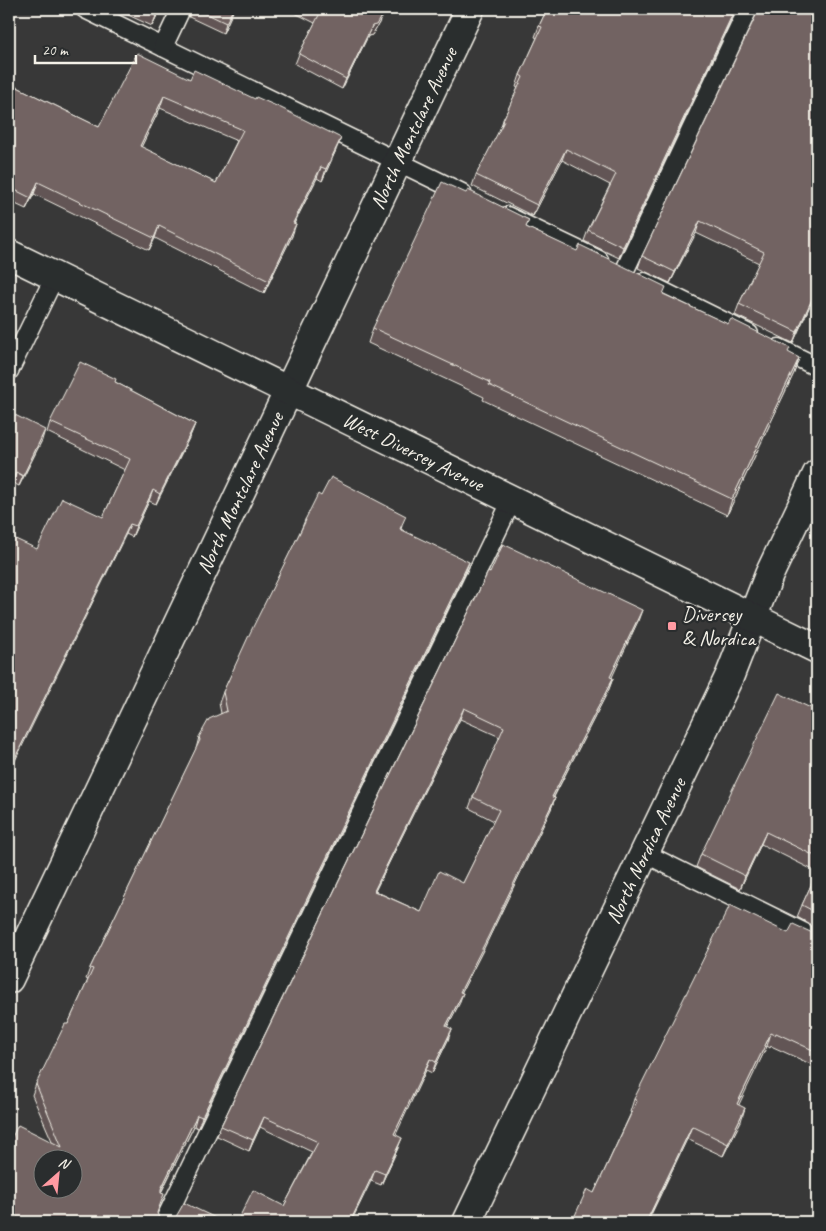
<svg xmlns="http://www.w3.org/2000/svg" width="826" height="1231" font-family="Caveat,sans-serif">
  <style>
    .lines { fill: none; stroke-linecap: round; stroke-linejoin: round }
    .lane-casing { stroke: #f4f1e8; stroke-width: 21 }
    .street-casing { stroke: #f4f1e8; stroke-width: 31 }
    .secondary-casing { stroke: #f4f1e8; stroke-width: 31 }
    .lane { stroke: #2a2d2e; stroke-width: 18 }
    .street { stroke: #2a2d2e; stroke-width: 28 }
    .secondary { stroke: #2a2d2e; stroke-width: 28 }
    .wall { fill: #625554; stroke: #f4f1e8; fill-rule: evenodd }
    .shaded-wall { fill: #504545; stroke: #f4f1e8 }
    .building { fill: #726362; stroke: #f4f1e8; fill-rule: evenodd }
    .poi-dot { fill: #ff9aa2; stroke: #2a2d2e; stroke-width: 2 }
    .labels { text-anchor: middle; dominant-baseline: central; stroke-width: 4.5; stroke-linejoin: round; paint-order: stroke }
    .street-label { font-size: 21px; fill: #f4f1e8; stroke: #2a2d2e }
    .poi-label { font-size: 21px; fill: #f4f1e8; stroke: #2a2d2e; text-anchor: start }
  </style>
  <rect width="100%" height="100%" fill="#383838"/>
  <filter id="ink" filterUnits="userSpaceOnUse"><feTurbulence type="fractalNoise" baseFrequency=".02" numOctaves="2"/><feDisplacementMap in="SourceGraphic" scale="10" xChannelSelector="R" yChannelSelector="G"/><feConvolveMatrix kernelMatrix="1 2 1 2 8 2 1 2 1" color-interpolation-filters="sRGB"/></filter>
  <g filter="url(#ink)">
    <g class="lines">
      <!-- lane casing -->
      <g class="lane-casing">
        <g id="lane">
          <polyline points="85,9 462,193"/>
          <polyline points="163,47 181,9"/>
          <polyline points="507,216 599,260"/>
          <polyline points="624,272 748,9"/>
          <polyline points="644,282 749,334"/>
          <polyline points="779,348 817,367"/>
          <polyline points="9,371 55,276"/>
          <polyline points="644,853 817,939"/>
          <polyline points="164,1222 512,500"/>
        </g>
      </g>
      <!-- street casing -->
      <g class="street-casing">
        <g id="street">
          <path id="s1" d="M 9,979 L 470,9"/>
          <path id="s2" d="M 467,1222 L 730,675 L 769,575 L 817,474"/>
        </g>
      </g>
      <!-- secondary casing -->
      <g class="secondary-casing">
        <g id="secondary">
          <path id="s3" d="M 9,254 L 817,649"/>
        </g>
      </g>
      <!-- lane -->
      <use href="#lane" class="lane"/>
      <!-- street -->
      <use href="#street" class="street"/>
      <!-- secondary -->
      <use href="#secondary" class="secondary"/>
    </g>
    <!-- wall -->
    <g class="wall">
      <polygon points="115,9 160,9 152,26"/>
      <polygon points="191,9 234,9 223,33 189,17"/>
      <polygon points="287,9 382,9 382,10 383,13 379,23 372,35 368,36 342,89 295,64 299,54 315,23"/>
      <polygon points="547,9 736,9 619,258 584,241 588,230 610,185 562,160 533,216 472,186 476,175 499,132 503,120 518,88 516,87 520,75 537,38 535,37 539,26"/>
      <polygon points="817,9 817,290 793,343 735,315 739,304 759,263 696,233 670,283 638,268 642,256"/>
      <path d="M 190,79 L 336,150 L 322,181 L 317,178 L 294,224 L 292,236 L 264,293 L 155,238 L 149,250 L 34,194 L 26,209 L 9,201 L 9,83 L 99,127 ZM 160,108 L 237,141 L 216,183 L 141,147 Z"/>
      <polygon points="466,193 529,220 526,227 664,294 799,358 794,373 727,515 483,400 484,397 368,343 373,328"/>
      <polygon points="115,382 195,424 191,434 156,504 149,501 132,537 126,534 37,549 103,517 125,470 47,432 50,422"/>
      <polygon points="9,412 42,440 19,486 13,483"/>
      <polygon points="321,496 402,526 401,529 465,573 198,1128 194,1126 161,1193 157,1213 159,1218 164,1221 169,1222 224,1222 9,1222 52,1141 32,1095 36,1084 68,1024 88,980 86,979 90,968 196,749 199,737 221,713 219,703 223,692 301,530 305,520"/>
      <path d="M 488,572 L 638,621 L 611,678 L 613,678 L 609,689 L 554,797 L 555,798 L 551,809 L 484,948 L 461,993 L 459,1004 L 447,1027 L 448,1040 L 432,1073 L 426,1070 L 395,1135 L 398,1148 L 381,1185 L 371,1181 L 284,1206 L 312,1152 L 260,1127 L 249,1151 L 217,1136 L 221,1126 ZM 460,719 L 500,737 L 473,797 L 469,808 L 494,821 L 463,883 L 421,912 L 375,891 Z"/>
      <polygon points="817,711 817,872 761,844 740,889 696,867 701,854"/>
      <polygon points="817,872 817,928 797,917 802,905"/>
      <polygon points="788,933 817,935 817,1067 771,1046 770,1048 767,1046 738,1104 741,1121 723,1156 687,1139 649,1219 594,1193 631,1113 630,1112 634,1099"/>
    </g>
    <!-- shaded-wall -->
    <g class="shaded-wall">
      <polygon points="159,9 160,9 152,26 156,16"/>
      <polygon points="233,9 234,9 223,33 226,23"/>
      <polygon points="735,9 736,9 619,258 623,247"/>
      <polygon points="383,13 379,23 372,35 368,36 342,89 346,79 372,26"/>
      <polygon points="164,96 160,108 136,158 140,146"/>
      <polygon points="341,138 336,150 322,181 326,169"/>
      <polygon points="566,149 562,160 533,216 537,205"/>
      <polygon points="321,167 317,178 288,235 293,223"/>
      <polygon points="38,182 34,194 26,209 31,198"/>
      <polygon points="700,221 696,233 670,283 675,272"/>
      <polygon points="296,224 292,236 264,293 269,281"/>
      <polygon points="159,226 155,238 149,250"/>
      <polygon points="817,288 817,290 793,343 797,332"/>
      <polygon points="799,358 794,373 727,515 732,499"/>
      <polygon points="195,424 191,434 156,504 160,494"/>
      <polygon points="45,430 42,440 19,486 23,476"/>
      <polygon points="16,472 13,483 9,491 9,488"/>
      <polygon points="153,490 149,501 132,537 136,526"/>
      <polygon points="130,524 126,534 9,773 9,770"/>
      <polygon points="469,562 465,573 198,1128 202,1117"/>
      <polygon points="642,610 638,621 607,688 610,677"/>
      <polygon points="613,678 609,689 548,808 552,797"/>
      <polygon points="464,708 460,719 370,901 374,891"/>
      <polygon points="555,798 551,809 484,948 456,1003 460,992"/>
      <polygon points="766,832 761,844 740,889 745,876"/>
      <polygon points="463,993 459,1004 442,1037 446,1026"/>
      <polygon points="452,1029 448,1040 432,1073 436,1062"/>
      <polygon points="771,1033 767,1046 733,1117 737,1104"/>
      <polygon points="430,1059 426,1070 391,1145 394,1134"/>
      <polygon points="745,1108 741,1121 723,1156 728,1144"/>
      <polygon points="197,1115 194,1126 157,1200 161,1189"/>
      <polygon points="264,1117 260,1127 249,1151 253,1140"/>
      <polygon points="692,1126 687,1139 647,1222 648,1218"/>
      <polygon points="402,1138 398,1148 381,1185 385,1174"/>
      <polygon points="375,1170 371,1181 351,1222 350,1222"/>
    </g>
    <!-- building -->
    <g class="building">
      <polygon points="141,9 159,9 156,16"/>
      <polygon points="197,9 233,9 226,23"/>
      <polygon points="311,9 381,9 383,13 376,25 372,26 346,79 299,54 320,13"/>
      <polygon points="547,9 735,9 623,247 588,230 616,174 566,149 537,205 476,175 504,121 503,120 523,77 520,75 542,27 539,26"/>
      <polygon points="759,9 817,9 817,288 797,332 739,304 764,252 700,221 675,272 642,256"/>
      <path d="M 137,53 L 190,79 L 194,70 L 255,99 L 256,97 L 281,108 L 341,138 L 326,169 L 321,167 L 293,223 L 296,224 L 269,281 L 159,226 L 154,238 L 38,182 L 31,198 L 9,187 L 9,83 L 99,127 ZM 164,96 L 243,130 L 216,183 L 140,146 Z"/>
      <polygon points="442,182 466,193 468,190 529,220 526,227 577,251 580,245 666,287 663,294 728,324 731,319 790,348 788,352 799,358 732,499 489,385 490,382 373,328"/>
      <polygon points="80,362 116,379 115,382 195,424 160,494 153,490 136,526 130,524 9,770 9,536 37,549 62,498 103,517 130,459 50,422"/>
      <polygon points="9,412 45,430 23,476 16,472 9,488"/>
      <path d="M 331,477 L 406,516 L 400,529 L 469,562 L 202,1117 L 197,1115 L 161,1189 L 161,1193 L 164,1194 L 157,1213 L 159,1218 L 164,1221 L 169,1222 L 174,1220 L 184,1203 L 224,1222 L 9,1222 L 9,1143 L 18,1125 L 62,1147 L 36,1084 L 65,1024 L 68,1024 L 93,969 L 90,968 L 200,740 L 199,737 L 209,719 L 227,711 L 223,692 L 250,633 L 306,520 L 305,520 L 318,494 L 321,496 ZM 42,1158 L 72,1158 L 72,1188 L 42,1188 Z"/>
      <path d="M 503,544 L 642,610 L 610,677 L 613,678 L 552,797 L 555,798 L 488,937 L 460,992 L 463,993 L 446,1026 L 452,1029 L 436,1062 L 430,1059 L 394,1134 L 402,1138 L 385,1174 L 375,1170 L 350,1222 L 351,1222 L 237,1222 L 253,1190 L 284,1206 L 318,1142 L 264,1117 L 253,1140 L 221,1126 L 488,572 L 490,573 ZM 464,708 L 504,727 L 473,797 L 499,810 L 463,883 L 439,871 L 421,912 L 374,891 Z"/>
      <polygon points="779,693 817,711 817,857 766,832 745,876 701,854"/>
      <polygon points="817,872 817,913 802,905"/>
      <polygon points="730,905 788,933 793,924 817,935 817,1052 776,1033 775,1035 771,1033 737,1104 745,1108 728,1144 692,1126 648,1218 656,1222 572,1222 587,1189 594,1193 637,1101 634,1099"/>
    </g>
  </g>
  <!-- markers -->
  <rect class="poi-dot" x="667" y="621" width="10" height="10" rx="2.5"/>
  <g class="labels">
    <!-- street labels -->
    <g class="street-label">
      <text stroke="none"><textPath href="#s1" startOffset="942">North Montclare Avenue</textPath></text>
      <text stroke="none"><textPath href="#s3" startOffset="450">West Diversey Avenue</textPath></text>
      <text stroke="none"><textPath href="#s1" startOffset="538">North Montclare Avenue</textPath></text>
      <text stroke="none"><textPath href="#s2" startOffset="412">North Nordica Avenue</textPath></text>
    </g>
    <!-- poi labels -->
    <g class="poi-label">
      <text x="682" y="614">Diversey<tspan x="682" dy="24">&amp; Nordica</tspan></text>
    </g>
  </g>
  <!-- margin -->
  <rect width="826" height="1231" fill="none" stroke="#2a2d2e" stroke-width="30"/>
  <rect x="15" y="15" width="796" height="1201" fill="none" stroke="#f4f1e8" stroke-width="2" filter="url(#ink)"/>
  <!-- north arrow -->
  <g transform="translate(58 1174) rotate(27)"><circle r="24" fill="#2a2d2e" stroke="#7b7b78"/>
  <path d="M0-4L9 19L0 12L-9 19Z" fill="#ff9aa2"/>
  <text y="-8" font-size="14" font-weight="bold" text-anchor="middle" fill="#f4f1e8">N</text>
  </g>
  <!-- scale -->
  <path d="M35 55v8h101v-8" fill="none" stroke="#f4f1e8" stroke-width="2.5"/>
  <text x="42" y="55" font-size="15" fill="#f4f1e8" stroke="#2a2d2e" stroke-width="4" paint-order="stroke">20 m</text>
</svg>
